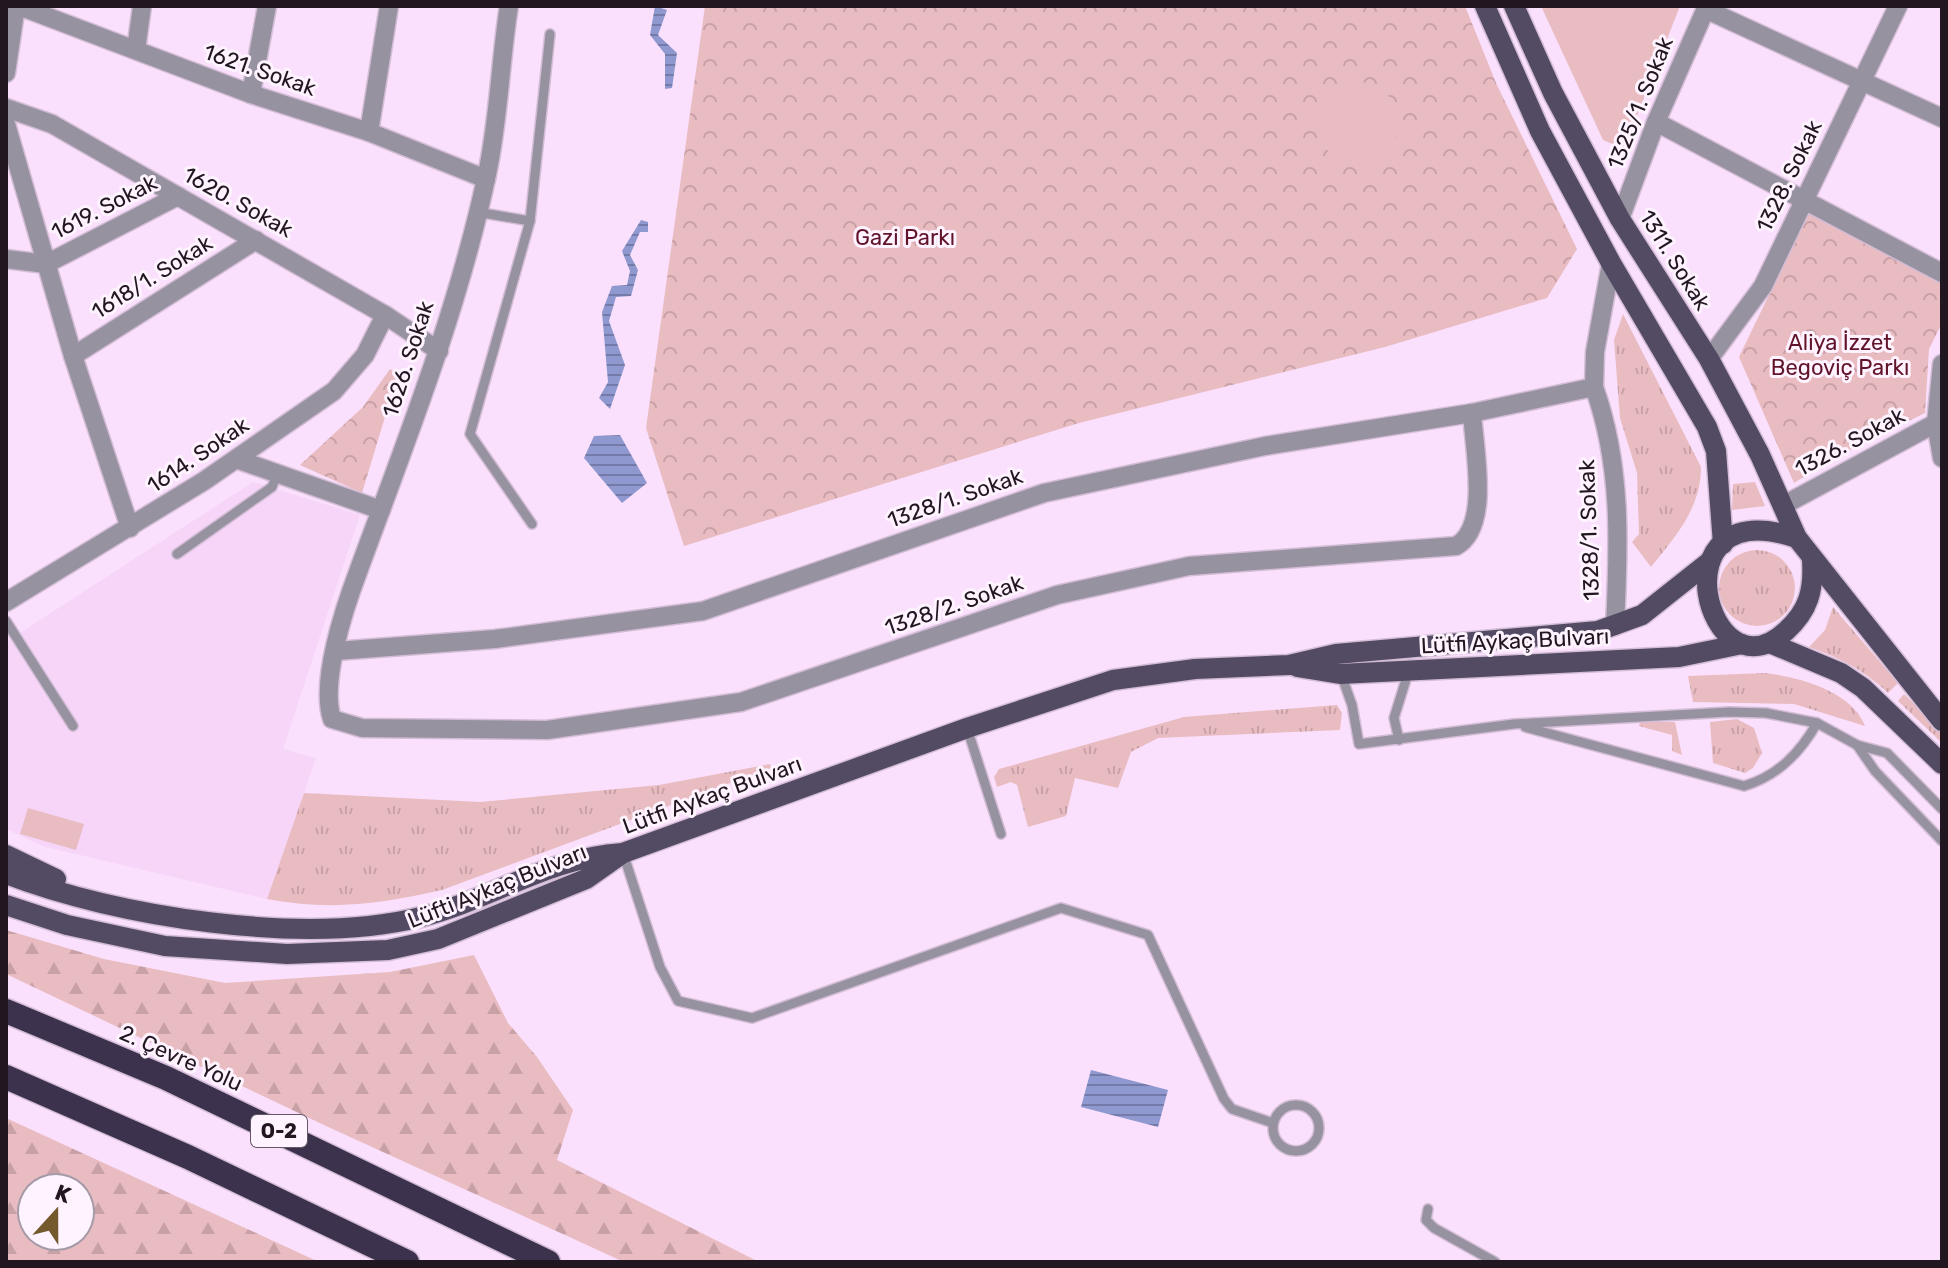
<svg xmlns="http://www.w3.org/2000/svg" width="1948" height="1268" font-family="Rubik,sans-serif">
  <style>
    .built { fill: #f6d5f9 }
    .grass { fill: url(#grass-tufts) }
    .forest { fill: url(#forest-firs); fill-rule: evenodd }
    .park { fill: url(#park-crowns) }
    .pitch { fill: #e9bcc2 }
    .water { fill: url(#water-rules) }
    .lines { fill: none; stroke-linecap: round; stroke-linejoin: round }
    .lane-casing { stroke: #d3bcd5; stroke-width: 12 }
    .street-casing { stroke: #d3bcd5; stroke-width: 21 }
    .primary-casing { stroke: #d3bcd5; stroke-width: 23 }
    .highway-casing { stroke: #d3bcd5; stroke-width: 27 }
    .lane { stroke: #9692a0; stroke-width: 9 }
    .street { stroke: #9692a0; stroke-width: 18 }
    .primary { stroke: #534b63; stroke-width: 20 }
    .highway { stroke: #3c324d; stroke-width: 24 }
    .labels { text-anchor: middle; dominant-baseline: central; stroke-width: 6; stroke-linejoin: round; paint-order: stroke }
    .shield { fill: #fef3ff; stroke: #635964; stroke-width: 2 }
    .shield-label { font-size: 20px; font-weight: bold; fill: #201721 }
    .street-label { font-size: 22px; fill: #201721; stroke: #fef3ff }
    .park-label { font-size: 22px; fill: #611329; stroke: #fef3ff }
  </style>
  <defs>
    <pattern id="grass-tufts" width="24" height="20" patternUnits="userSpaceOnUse" patternTransform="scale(2)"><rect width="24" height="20" fill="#e9bcc2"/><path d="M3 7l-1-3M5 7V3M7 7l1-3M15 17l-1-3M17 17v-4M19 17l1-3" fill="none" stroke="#c8a1a6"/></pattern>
    <pattern id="forest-firs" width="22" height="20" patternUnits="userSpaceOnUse" patternTransform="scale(2)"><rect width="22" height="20" fill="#e9bcc2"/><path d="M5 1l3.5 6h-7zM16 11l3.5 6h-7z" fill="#c8a1a6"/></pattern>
    <pattern id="park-crowns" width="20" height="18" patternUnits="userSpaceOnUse" patternTransform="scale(2)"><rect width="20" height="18" fill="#e9bcc2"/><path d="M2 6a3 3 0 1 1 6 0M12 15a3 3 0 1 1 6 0" fill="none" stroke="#c8a1a6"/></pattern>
    <pattern id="water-rules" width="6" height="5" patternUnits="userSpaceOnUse" patternTransform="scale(2)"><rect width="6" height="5" fill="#8f98cf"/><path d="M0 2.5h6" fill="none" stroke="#747ba8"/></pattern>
  </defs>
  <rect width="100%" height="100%" fill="#fae0fd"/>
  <!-- built -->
  <polygon class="built" points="253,482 360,515 283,749 316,758 267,899 42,846 6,829 6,642"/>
  <!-- grass -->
  <g class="grass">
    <path d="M 1623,314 L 1701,467 C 1701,508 1676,536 1651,567 L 1632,542 L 1639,534 L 1637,473 L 1620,418 L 1614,340 Z"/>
    <polygon points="1755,482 1765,506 1732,510 1733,484"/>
    <circle cx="1757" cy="588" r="38"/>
    <path d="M 1833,607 L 1898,683 L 1888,693 C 1864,670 1840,658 1809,647 L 1825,630 Z"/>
    <path d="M 1765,673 C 1799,677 1852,691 1865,726 L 1794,704 L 1693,702 L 1688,676 Z"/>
    <polygon points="1904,694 1942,732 1942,743 1898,701"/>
    <polygon points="1337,705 1342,713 1340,730 1158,738 1131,752 1118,788 1075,778 1066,816 1028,827 1017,785 1011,782 997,787 994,777 999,769 1184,717"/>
    <polygon points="1737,719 1754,728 1762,753 1753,768 1745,773 1713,763 1710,722"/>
    <polygon points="1640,722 1675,722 1682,755 1672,751 1672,735 1639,726"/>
    <path d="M 770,764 L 771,768 L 442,890 C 379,904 331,911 267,899 L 304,793 L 480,802 L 659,785 Z"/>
  </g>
  <!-- forest -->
  <g class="forest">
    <polygon points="6,930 104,959 225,983 390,972 474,955 508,1023 537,1057 573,1110 557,1160 759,1262 624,1262 326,1126 6,974"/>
    <path d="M 6,1118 L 319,1262 L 6,1262 ZM 32,1188 L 80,1188 L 80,1236 L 32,1236 Z"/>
  </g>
  <!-- park -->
  <g class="park">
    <polygon points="705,6 1465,6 1496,83 1577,249 1547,298 1385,347 1079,423 684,546 646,428"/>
    <polygon points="1809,212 1942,283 1942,323 1929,349 1925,413 1839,455 1794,483 1739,357"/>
    <polygon points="390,369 398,374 362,493 300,465 363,407"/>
  </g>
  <!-- pitch -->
  <g class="pitch">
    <polygon points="1541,6 1680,6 1624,149 1603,140"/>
    <circle cx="1358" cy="123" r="41"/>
    <polygon points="28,808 84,824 76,850 20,834"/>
  </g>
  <!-- water -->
  <g class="water">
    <polygon points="655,6 667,10 658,35 677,53 672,88 665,89 665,54 650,35"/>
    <polygon points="641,220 648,222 648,232 640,232 630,255 638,270 631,296 616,297 609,321 625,365 610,409 599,398 608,382 602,312 612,286 627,285 630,271 622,251"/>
    <polygon points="620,435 647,483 622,503 584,458 594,436"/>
    <polygon points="1091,1070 1168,1090 1158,1127 1081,1107"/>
  </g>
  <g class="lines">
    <!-- lane casing -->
    <g class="lane-casing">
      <g id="lane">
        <polyline points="477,212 530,221"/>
        <polyline points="532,524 470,434 530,221 550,34"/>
        <polyline points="177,554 272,487 277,474"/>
        <polyline points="6,621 73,726"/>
        <polyline points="1341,674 1352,705 1359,744 1514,724 1729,712 1766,713 1817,723 1857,745 1887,753 1942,809"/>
        <path d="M 1525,727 L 1744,786 C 1778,776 1800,753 1817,723"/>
        <polyline points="967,728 1001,834"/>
        <polyline points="1399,740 1394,718 1409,670"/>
        <polyline points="1857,745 1875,771 1942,841"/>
        <polyline points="623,853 660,967 678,1001 752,1018 1061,908 1148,935 1224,1099 1232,1109 1273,1123"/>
        <circle cx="1296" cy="1128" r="23"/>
        <polyline points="1428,1209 1426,1220 1434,1228 1495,1262"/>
      </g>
    </g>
    <!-- street casing -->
    <g class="street-casing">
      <g id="street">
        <polyline points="19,6 251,94 369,132 486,179"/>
        <path d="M 509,6 C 500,62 499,119 487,174 C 458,311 406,441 358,572 C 344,609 320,682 332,719 L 362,728 L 547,730 L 741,702 L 1057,595 L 1189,566 L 1456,546 C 1491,527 1474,448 1472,413"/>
        <polyline points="1705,9 1942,118"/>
        <polyline points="136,50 142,6"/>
        <polyline points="6,73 16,6"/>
        <polyline points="251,94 267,6"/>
        <polyline points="6,108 52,124 385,315 439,351"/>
        <polyline points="1656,122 1942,273"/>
        <polyline points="6,124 73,356 130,528"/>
        <polyline points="369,132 389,6"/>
        <polyline points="1620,219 1656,122 1707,6"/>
        <polyline points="6,259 46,264 178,196"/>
        <polyline points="73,356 256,240"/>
        <polyline points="1709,359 1763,286 1898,6"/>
        <polyline points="1942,364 1936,423 1942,458"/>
        <polyline points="1594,387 1595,352 1611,263"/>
        <polyline points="236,459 381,510"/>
        <polyline points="1782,506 1936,423 1942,424"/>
        <polyline points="6,602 204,481 334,391 365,355 385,315"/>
        <path d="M 336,651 L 495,639 L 703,611 L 1044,493 L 1265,446 L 1472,413 L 1594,387 C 1622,465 1619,544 1615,626"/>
      </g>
    </g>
    <!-- primary casing -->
    <g class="primary-casing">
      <g id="primary">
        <polyline points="1485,6 1540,131 1611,263 1707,427 1716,451 1723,544"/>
        <polyline points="1514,6 1553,93 1620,219 1709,359 1760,455 1797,538 1942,721"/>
        <path d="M 1797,538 C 1652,489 1708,704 1786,631 C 1809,610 1814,590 1812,560"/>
        <polyline points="1772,644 1841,673 1863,688 1942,764"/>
        <polyline points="1297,667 1340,674 1679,657 1742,644"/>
        <polyline points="6,855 56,879"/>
        <path d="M 6,874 C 117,917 304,946 421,917 C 493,899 547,858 623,853 L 967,728 L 1113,680 L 1195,669 L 1289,665 L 1336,654 L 1598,631 L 1642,615 L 1709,562"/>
        <polyline points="6,905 67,925 165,946 287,954 388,950 438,939 586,879 623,853"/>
      </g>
    </g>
    <!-- highway casing -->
    <g class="highway-casing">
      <g id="highway">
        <polyline points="6,1011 166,1078 548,1262"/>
        <polyline points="6,1077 188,1157 407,1262"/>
      </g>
    </g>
    <!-- lane -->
    <use href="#lane" class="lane"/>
    <!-- street -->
    <use href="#street" class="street"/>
    <!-- primary -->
    <use href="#primary" class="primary"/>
    <!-- highway -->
    <use href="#highway" class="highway"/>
  </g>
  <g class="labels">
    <!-- shield labels -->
    <rect class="shield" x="251" y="1115" width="56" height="32" rx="6"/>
    <g class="shield-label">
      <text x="279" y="1131">O-2</text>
    </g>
    <!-- street labels -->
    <g class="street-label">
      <text transform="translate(260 70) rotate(19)">1621. Sokak</text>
      <text transform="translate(1640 103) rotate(-68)">1325/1. Sokak</text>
      <text transform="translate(1789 176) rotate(-64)">1328. Sokak</text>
      <text transform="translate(238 202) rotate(29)">1620. Sokak</text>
      <text transform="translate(104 207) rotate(-27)">1619. Sokak</text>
      <text transform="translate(1675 260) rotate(58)">1311. Sokak</text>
      <text transform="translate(152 277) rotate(-32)">1618/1. Sokak</text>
      <text transform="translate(408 359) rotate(-72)">1626. Sokak</text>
      <text transform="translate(1850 442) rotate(-28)">1326. Sokak</text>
      <text transform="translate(198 455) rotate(-34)">1614. Sokak</text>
      <text transform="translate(955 498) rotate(-19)">1328/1. Sokak</text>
      <text transform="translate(1589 530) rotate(-92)">1328/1. Sokak</text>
      <text transform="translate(954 605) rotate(-19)">1328/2. Sokak</text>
      <text transform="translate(1515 641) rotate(-3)">Lütfi Aykaç Bulvarı</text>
      <text transform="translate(712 795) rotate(-20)">Lütfi Aykaç Bulvarı</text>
      <text transform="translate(497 886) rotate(-22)">Lüfti Aykaç Bulvarı</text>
      <text transform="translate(181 1058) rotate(24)">2. Çevre Yolu</text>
    </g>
    <!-- park labels -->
    <g class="park-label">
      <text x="905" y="237">Gazi Parkı</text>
      <text x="1840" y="342">Aliya İzzet<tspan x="1840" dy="25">Begoviç Parkı</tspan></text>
    </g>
  </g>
  <!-- border -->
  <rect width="1948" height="1268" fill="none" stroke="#201721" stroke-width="16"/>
  <!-- north arrow -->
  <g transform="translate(56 1212) rotate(21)"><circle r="38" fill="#fef3ff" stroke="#a59ba6" stroke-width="2"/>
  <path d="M0-6L14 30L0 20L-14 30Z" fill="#74592c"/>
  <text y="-12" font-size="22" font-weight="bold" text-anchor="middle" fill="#201721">K</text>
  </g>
</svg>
